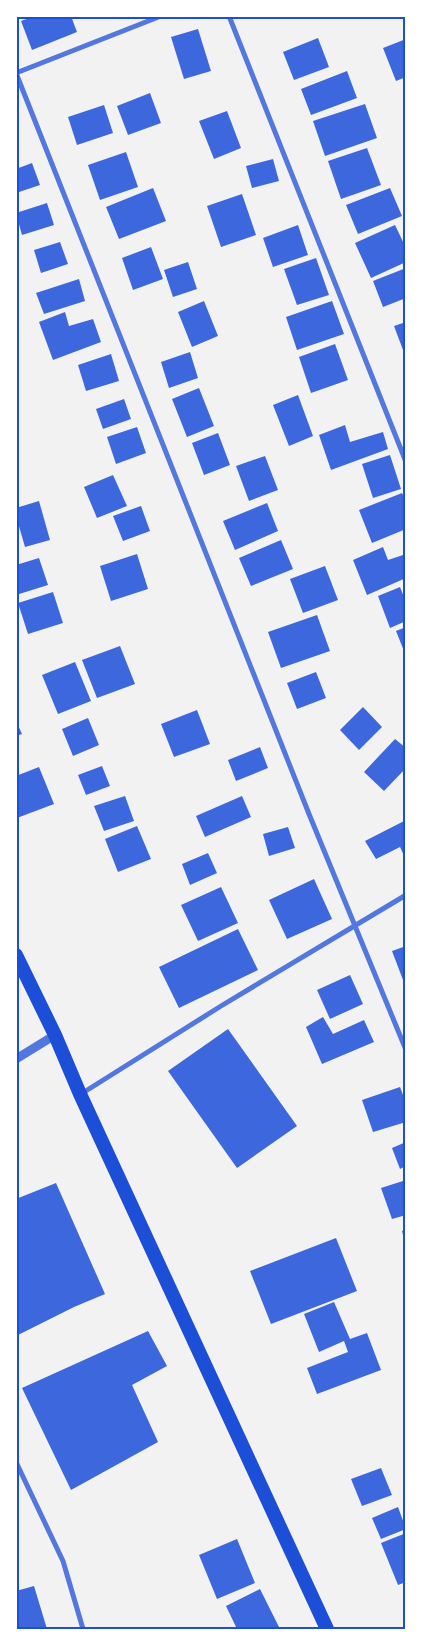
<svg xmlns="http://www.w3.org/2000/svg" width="422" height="1645" font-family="Overpass,sans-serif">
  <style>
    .building { fill: #3d67dc }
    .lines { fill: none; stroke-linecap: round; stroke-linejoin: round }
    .minor { stroke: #5277de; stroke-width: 5 }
    .tertiary { stroke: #5277de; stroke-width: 9 }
    .trunk { stroke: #1d4ed8; stroke-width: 14 }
    .neatline { fill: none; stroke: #1d4ed8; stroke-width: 2 }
  </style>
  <rect width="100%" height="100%" fill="#f2f2f2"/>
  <!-- building -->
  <g class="building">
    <polygon points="35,16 71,16 77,32 32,50 21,21"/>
    <polygon points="198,29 211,71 184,79 171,37"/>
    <polygon points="318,38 329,67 294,80 283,52"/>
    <polygon points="406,39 406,77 396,81 383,48"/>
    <polygon points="347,71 357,98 311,115 301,89"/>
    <polygon points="150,93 161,123 128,135 117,106"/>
    <polygon points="365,104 377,138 325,156 313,121"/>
    <polygon points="104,105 113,133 77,145 68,117"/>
    <polygon points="227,111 241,148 214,159 199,121"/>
    <polygon points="367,148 381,185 341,199 328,161"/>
    <polygon points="126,152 138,187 100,200 88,165"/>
    <polygon points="273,159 279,181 252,188 246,166"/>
    <polygon points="32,163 40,185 16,193 16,169"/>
    <polygon points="153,188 166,221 119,239 106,207"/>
    <polygon points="390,188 402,216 358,234 346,205"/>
    <polygon points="242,194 256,235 221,247 207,206"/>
    <polygon points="47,203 54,225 22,235 16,213"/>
    <polygon points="298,225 308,255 273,267 263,238"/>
    <polygon points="395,225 406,248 406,262 371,278 355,243"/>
    <polygon points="60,242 68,264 41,273 34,250"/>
    <polygon points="151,247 163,279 133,290 122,258"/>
    <polygon points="316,258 329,295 297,305 284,269"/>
    <polygon points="188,262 197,289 173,297 164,270"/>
    <polygon points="406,268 406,298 383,307 373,281"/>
    <polygon points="79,279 85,301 44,314 36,293"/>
    <polygon points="204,301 218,336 192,347 178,312"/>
    <polygon points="332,301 344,334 297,350 286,317"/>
    <polygon points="65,312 69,326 93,319 101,342 53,360 39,322"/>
    <polygon points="406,322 406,349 403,350 394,326"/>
    <polygon points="335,344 348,380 311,393 299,357"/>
    <polygon points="190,352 198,378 169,388 161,362"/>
    <polygon points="111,354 119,381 86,391 78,365"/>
    <polygon points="199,388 214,426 187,437 172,399"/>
    <polygon points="298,395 313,436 289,446 273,405"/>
    <polygon points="124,399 131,419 103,429 96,409"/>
    <polygon points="345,425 350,442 383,432 388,449 331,470 319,435"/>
    <polygon points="137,427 146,453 116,464 107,437"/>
    <polygon points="218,433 230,465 204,475 192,443"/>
    <polygon points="390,455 401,489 373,498 362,464"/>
    <polygon points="265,456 278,490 249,501 236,466"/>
    <polygon points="113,475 127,506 97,518 84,487"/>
    <polygon points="402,493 406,501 406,529 372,543 359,510"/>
    <polygon points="39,501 50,540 25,547 16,516 16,508"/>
    <polygon points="267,503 278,531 235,550 223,521"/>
    <polygon points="141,506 150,531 123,541 113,516"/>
    <polygon points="281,540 293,569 251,586 239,558"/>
    <polygon points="383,547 388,560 406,554 406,578 367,595 353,560"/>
    <polygon points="137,554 148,589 111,601 100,566"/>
    <polygon points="39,558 48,585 16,595 16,565"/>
    <polygon points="325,566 338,600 303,613 290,579"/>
    <polygon points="400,587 406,602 406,621 390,628 378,596"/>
    <polygon points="53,592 63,623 28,634 18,603"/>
    <polygon points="317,615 330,651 281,668 268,632"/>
    <polygon points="406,627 406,656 396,631"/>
    <polygon points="120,646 135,684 97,698 82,660"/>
    <polygon points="75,662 91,701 58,714 42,675"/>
    <polygon points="316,672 326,698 297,709 287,683"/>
    <polygon points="363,707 382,727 359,750 340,730"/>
    <polygon points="197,710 210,744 174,757 161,724"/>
    <polygon points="88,718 99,745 73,756 62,729"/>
    <polygon points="16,721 22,734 16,736"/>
    <polygon points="395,739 406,748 406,768 384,791 364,772"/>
    <polygon points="260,747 268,768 236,781 228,760"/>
    <polygon points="102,766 110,786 86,795 78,775"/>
    <polygon points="39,767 54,804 17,818 16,776"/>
    <polygon points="125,796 134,821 104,831 94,806"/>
    <polygon points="242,796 251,817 205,837 196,816"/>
    <polygon points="406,820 406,860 400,847 376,859 365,841"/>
    <polygon points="137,826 151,859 118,872 105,839"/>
    <polygon points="288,827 295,848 269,856 263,834"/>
    <polygon points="208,853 217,873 190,885 182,864"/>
    <polygon points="314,879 332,919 287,939 269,900"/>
    <polygon points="221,887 238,923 198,941 181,905"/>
    <polygon points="238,929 258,970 179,1008 159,967"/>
    <polygon points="406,946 406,979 403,980 392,951"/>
    <polygon points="350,975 363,1004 330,1019 317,990"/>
    <polygon points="323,1017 333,1034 364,1020 374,1042 322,1064 306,1027"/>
    <polygon points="228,1029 297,1126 237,1168 168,1071"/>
    <polygon points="400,1087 406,1103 406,1122 373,1132 362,1100"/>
    <polygon points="406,1142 406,1166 400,1169 392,1148"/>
    <polygon points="406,1180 406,1215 392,1219 381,1188"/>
    <polygon points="56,1183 105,1294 74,1307 16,1336 16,1199"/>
    <polygon points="406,1229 406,1243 405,1243 402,1231"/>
    <polygon points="336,1238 357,1291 271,1324 250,1271"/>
    <polygon points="334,1302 350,1339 367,1333 381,1370 317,1394 307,1368 348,1352 344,1341 319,1352 304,1314"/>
    <polygon points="148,1331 167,1366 132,1385 158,1442 71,1490 22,1388"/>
    <polygon points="381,1468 392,1495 362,1506 351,1479"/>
    <polygon points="398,1507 406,1529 381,1539 372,1518"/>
    <polygon points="406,1533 406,1582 398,1585 381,1543"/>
    <polygon points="237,1539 255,1583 217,1599 199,1555"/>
    <polygon points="34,1586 47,1629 16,1629 16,1591"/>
    <polygon points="260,1589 280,1629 237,1629 226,1606"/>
  </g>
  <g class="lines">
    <!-- minor -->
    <g class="minor">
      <polyline points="229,16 406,462"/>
      <polyline points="16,73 309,814 406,1050"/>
      <polyline points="16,73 161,16"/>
      <polyline points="81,1094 221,1006 406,895"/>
      <polyline points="16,1462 63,1561 83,1629"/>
    </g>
    <!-- tertiary -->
    <polyline class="tertiary" points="16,1059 55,1035"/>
    <!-- trunk -->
    <polyline class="trunk" points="16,955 55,1035 80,1094 327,1629"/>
  </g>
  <!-- border -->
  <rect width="422" height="1645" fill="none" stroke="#ffffff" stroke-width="35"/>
  <rect x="18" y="18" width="386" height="1610" class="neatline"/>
</svg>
